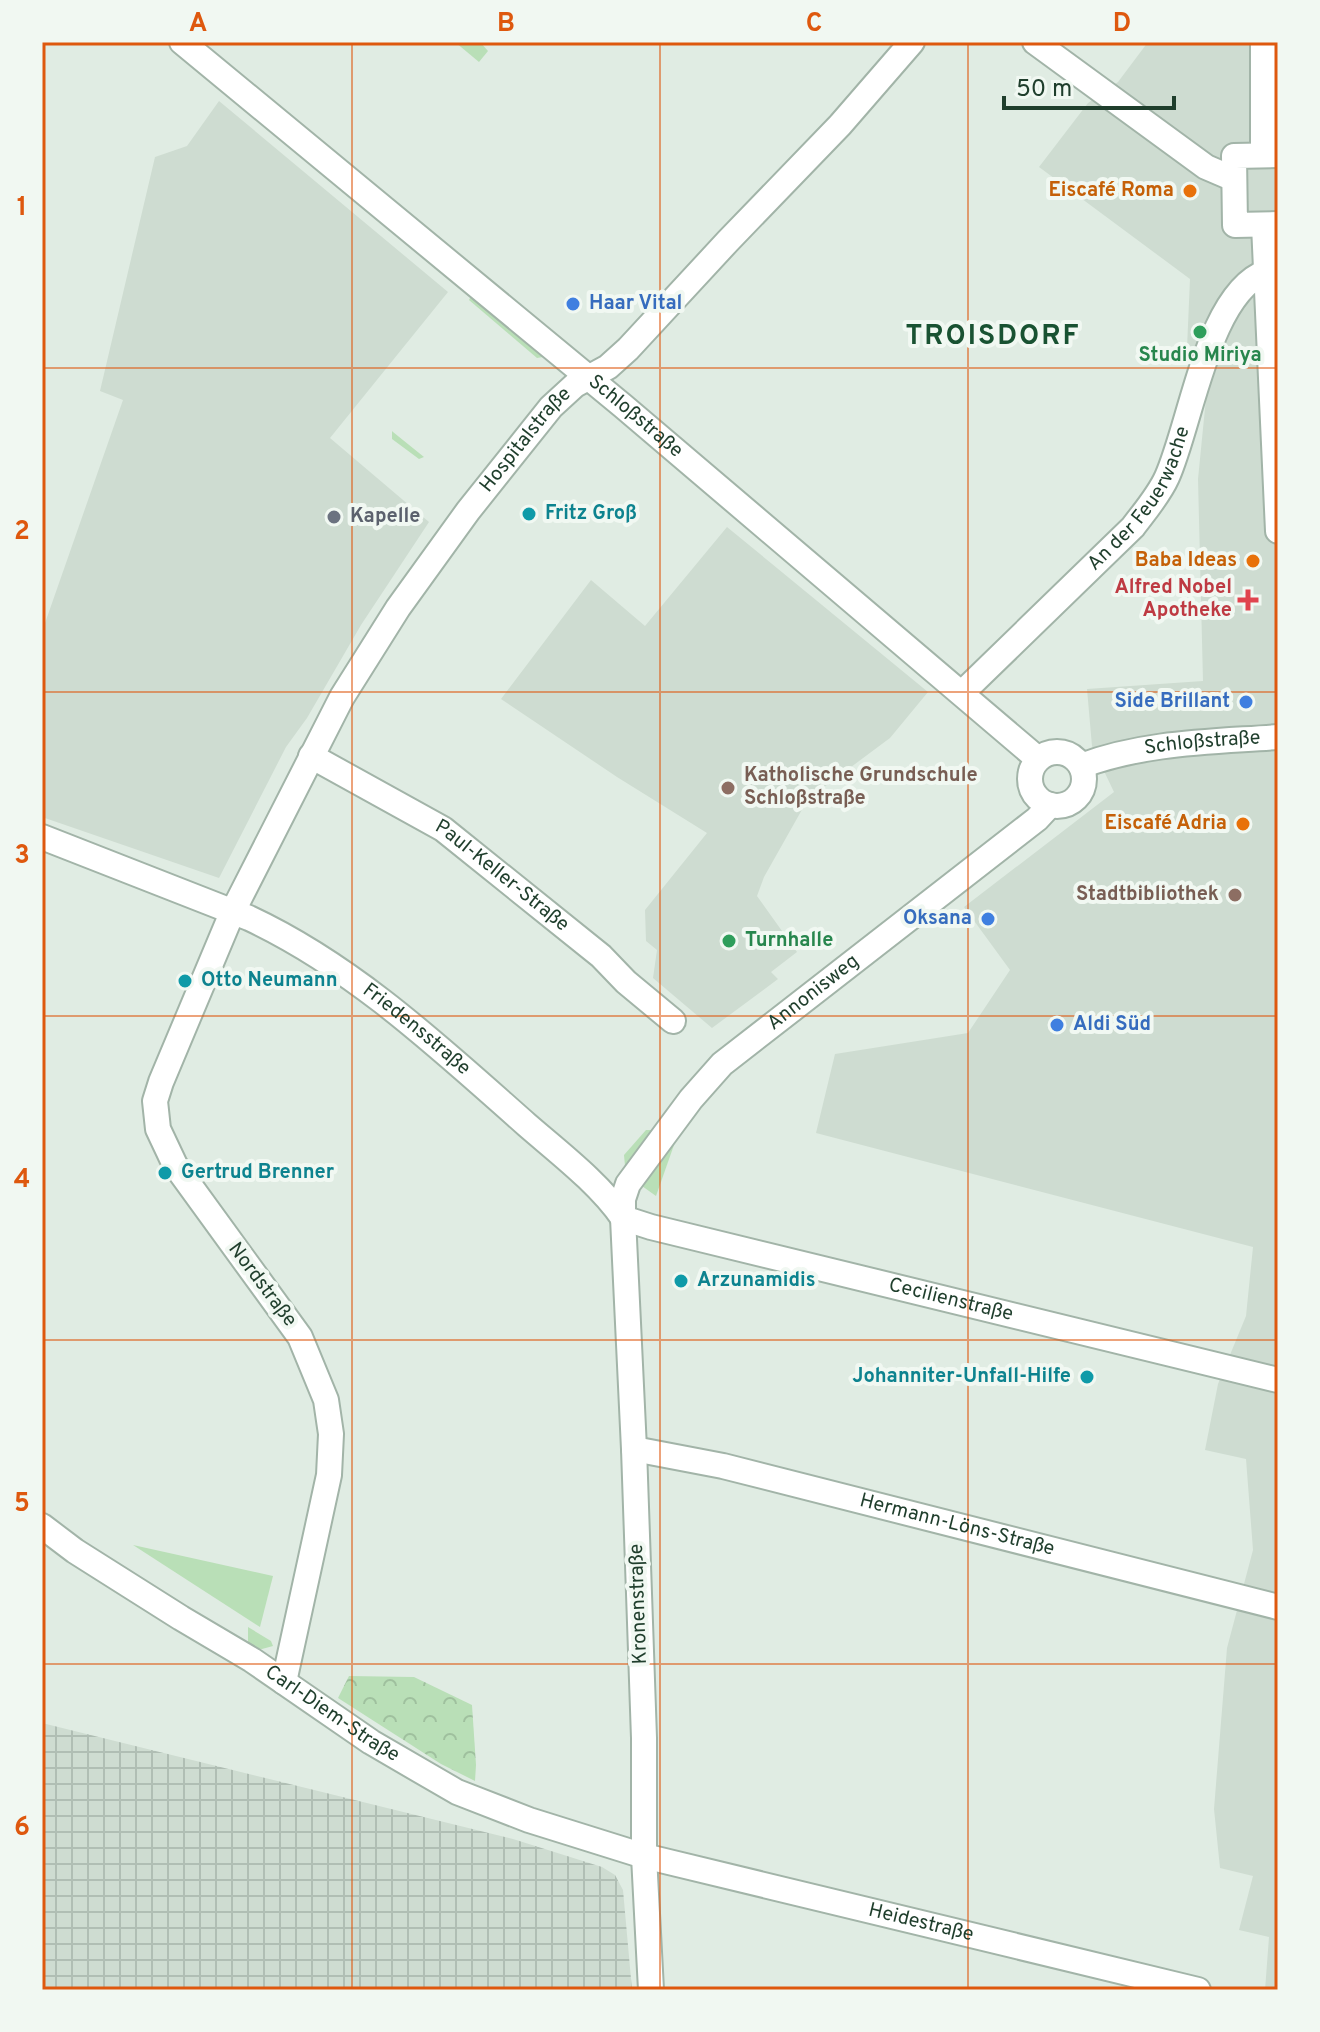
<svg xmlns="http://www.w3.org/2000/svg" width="1320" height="2032" font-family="Overpass,sans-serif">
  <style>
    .built { fill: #cedcd1 }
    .industrial { fill: url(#industrial-grid) }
    .green { fill: #b9dfb7 }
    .forest { fill: url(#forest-crowns) }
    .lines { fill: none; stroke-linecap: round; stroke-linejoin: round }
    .minor-casing { stroke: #a2b4a8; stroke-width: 28 }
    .minor { stroke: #fff; stroke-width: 24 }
    .grid { fill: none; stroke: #de580e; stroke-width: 2; stroke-opacity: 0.55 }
    .food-dot { fill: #e8710a; stroke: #f1f8f2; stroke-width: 3 }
    .shop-dot { fill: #3f7fe0; stroke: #f1f8f2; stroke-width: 3 }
    .leisure-dot { fill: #2e9e5b; stroke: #f1f8f2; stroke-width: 3 }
    .culture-dot { fill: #0f9aa8; stroke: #f1f8f2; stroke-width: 3 }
    .worship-dot { fill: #6b7280; stroke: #f1f8f2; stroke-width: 3 }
    .health-dot { fill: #e0444e; stroke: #f1f8f2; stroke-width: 3 }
    .education-dot { fill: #8d6e63; stroke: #f1f8f2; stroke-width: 3 }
    .labels { text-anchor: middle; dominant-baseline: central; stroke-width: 8; stroke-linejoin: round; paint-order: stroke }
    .food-label { font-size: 20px; font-weight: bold; fill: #c56008; stroke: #f1f8f2; text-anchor: end }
    .shop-label { font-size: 20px; font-weight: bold; fill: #366cbe; stroke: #f1f8f2; text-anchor: start }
    .leisure-label { font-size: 20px; font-weight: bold; fill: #27864d; stroke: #f1f8f2 }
    .street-label { font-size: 20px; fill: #1f3e2c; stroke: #f1f8f2 }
    .culture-label { font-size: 20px; font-weight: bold; fill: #0d838f; stroke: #f1f8f2; text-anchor: start }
    .worship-label { font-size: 20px; font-weight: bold; fill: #5b616d; stroke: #f1f8f2; text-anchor: start }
    .health-label { font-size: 20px; font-weight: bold; fill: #be3a42; stroke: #f1f8f2; text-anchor: end }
    .education-label { font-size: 20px; font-weight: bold; fill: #785e54; stroke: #f1f8f2; text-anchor: start }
    .district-label { font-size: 28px; font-weight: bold; letter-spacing: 2px; fill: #195232; stroke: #f1f8f2 }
    .neatline { fill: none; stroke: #de580e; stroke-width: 3 }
    .grid-label { font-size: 26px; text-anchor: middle; font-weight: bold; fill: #de580e }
  </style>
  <defs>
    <pattern id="industrial-grid" width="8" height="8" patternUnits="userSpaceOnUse" patternTransform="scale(2)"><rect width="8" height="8" fill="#cedcd1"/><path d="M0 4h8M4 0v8" fill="none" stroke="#b0beb4"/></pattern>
    <pattern id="forest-crowns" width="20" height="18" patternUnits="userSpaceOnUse" patternTransform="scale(2)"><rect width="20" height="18" fill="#b9dfb7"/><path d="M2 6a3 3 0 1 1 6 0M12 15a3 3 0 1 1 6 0" fill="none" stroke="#9fc09e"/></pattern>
  </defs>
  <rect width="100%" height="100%" fill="#e0ece3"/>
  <!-- built -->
  <g class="built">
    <polygon points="1148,42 1278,42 1278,1990 1265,1990 1269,1937 1239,1930 1253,1876 1220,1868 1214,1809 1227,1648 1253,1550 1246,1459 1205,1450 1218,1384 1246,1316 1253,1247 816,1133 835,1054 968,1033 1010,970 964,907 1114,792 1092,746 1087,689 1203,681 1198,479 1210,358 1187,348 1190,279 1039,167 1088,103 1118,82"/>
    <polygon points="219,101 448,292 330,438 429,522 361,625 307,718 286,747 219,878 42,817 42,626 44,626 123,400 100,391 155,157 187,146"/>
    <polygon points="727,527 928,692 890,738 808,799 764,877 757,896 797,952 771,972 778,979 712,1028 653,978 657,950 646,941 645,910 707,833 617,777 501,699 591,580 645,626"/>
  </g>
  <!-- industrial -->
  <polygon class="industrial" points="42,1723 513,1839 602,1867 615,1875 623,1890 632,1990 42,1990"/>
  <!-- green -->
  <g class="green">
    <polygon points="455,42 480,42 488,51 479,62"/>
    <polygon points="471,296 543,357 537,358 469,300"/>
    <polygon points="392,431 393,432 424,457 419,459 392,439"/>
    <polygon points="646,1130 655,1130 625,1166 624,1155"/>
    <polygon points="671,1143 674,1145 656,1196 642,1186"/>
    <polygon points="133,1545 273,1576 260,1627"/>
    <polygon points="248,1627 271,1641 273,1646 262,1649 248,1648"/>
  </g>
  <!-- forest -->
  <polygon class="forest" points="349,1676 414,1677 472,1705 476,1765 475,1781 441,1764 338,1698"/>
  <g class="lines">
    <!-- minor casing -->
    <g class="minor-casing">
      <g id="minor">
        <path id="s1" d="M 182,42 L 623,406 L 1038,759"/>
        <polyline points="1035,42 1206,167 1234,179"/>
        <polyline points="1263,42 1263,155"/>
        <polyline points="1278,155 1234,156 1235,225 1278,224"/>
        <polyline points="1264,225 1278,531"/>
        <path id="s2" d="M 962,693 L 1133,527 C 1145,511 1159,495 1167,477 C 1191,424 1208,293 1266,272"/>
        <circle cx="1057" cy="779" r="27"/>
        <path id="s3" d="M 311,756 L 443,829 L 601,956 L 626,982 L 673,1021"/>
        <path id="s4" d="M 1081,766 C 1144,742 1212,742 1278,737"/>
        <path id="s5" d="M 42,837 L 249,918 C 354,967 441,1049 527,1125 C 558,1152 599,1183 623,1218"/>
        <path id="s6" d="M 623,1218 L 651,1227 L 1278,1380"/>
        <path id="s7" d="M 634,1449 L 723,1466 L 1278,1607"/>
        <path id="s8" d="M 42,1526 L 75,1551 L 181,1618 L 252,1660 L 371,1742 L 457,1792 L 529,1820 L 644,1856 L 1198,1990"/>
        <path id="s9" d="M 284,1682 L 329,1475 L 331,1434 L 326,1400 L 300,1337 L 175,1165 L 158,1129 L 155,1101 L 161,1082 L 232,913 L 342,697 L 398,608 L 468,511 L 551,407 L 575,385 L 608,367 L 628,349 L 728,241 L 840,125 L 912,42"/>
        <path id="s10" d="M 651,1990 L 644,1856 L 644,1738 L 634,1449 L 623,1218 L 623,1199 L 628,1184 L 691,1099 L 722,1064 L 1037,819 L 1050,805"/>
      </g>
    </g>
    <!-- minor -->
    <use href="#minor" class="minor"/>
  </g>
  <!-- grid -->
  <path class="grid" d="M 352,42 L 352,1990M 660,42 L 660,1990M 968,42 L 968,1990M 42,368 L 1278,368M 42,692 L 1278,692M 42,1016 L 1278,1016M 42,1340 L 1278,1340M 42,1664 L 1278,1664"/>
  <!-- markers -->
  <g class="food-dot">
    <circle cx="1190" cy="191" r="8"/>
    <circle cx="1253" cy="561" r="8"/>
    <circle cx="1243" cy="824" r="8"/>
  </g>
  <g class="shop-dot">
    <circle cx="573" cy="304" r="8"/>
    <circle cx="1246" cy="702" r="8"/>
    <circle cx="988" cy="919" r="8"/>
    <circle cx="1057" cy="1025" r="8"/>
  </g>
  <g class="leisure-dot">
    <circle cx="1200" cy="332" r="8"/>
    <circle cx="729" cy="941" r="8"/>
  </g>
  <g class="culture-dot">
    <circle cx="529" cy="514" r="8"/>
    <circle cx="185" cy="981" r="8"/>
    <circle cx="165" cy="1173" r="8"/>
    <circle cx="681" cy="1281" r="8"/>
    <circle cx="1087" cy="1377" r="8"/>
  </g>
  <circle class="worship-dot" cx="334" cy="517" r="8"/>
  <path class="health-dot" d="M1244 588h8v8h8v8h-8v8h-8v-8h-8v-8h8z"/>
  <g class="education-dot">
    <circle cx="728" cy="788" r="8"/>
    <circle cx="1235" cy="895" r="8"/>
  </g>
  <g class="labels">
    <!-- food labels -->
    <g class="food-label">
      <text x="1174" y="191">Eiscafé Roma</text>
      <text x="1237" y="561">Baba Ideas</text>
      <text x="1227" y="824">Eiscafé Adria</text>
    </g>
    <!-- shop labels -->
    <g class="shop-label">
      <text x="589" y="304">Haar Vital</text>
      <text x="1230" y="702" text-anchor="end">Side Brillant</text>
      <text x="972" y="919" text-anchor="end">Oksana</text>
      <text x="1073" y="1025">Aldi Süd</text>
    </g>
    <!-- leisure labels -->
    <g class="leisure-label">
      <text x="1200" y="356">Studio Miriya</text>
      <text x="745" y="941" text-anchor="start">Turnhalle</text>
    </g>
    <!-- street labels -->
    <g class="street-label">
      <text stroke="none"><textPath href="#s1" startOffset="588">Schloßstraße</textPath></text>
      <text stroke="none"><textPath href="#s9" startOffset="1398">Hospitalstraße</textPath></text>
      <text stroke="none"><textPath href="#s2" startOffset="266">An der Feuerwache</textPath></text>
      <text stroke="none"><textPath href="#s4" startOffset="124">Schloßstraße</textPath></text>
      <text stroke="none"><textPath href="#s3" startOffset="226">Paul-Keller-Straße</textPath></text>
      <text stroke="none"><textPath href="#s10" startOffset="1076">Annonisweg</textPath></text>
      <text stroke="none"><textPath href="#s5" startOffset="424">Friedensstraße</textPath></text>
      <text transform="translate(262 1285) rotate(53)">Nordstraße</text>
      <text stroke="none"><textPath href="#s6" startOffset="338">Cecilienstraße</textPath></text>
      <text stroke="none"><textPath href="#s7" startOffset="332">Hermann-Löns-Straße</textPath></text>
      <text transform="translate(639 1604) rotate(-92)">Kronenstraße</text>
      <text stroke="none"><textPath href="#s8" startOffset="346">Carl-Diem-Straße</textPath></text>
      <text stroke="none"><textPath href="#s8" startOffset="976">Heidestraße</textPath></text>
    </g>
    <!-- culture labels -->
    <g class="culture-label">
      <text x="545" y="514">Fritz Groß</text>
      <text x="201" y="981">Otto Neumann</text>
      <text x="181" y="1173">Gertrud Brenner</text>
      <text x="697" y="1281">Arzunamidis</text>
      <text x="1071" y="1377" text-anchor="end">Johanniter-Unfall-Hilfe</text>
    </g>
    <!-- worship labels -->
    <g class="worship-label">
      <text x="350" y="517">Kapelle</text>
    </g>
    <!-- health labels -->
    <g class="health-label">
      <text x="1232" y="588">Alfred Nobel<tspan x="1232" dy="23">Apotheke</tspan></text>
    </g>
    <!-- education labels -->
    <g class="education-label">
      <text x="744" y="776">Katholische Grundschule<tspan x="744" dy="23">Schloßstraße</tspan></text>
      <text x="1219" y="895" text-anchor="end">Stadtbibliothek</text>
    </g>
    <!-- district labels -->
    <g class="district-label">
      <text x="993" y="337">TROISDORF</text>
    </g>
  </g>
  <!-- border -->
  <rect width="1320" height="2032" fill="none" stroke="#f1f8f2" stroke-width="88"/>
  <!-- scale -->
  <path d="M1004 96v12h170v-12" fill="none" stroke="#1f3e2c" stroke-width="4"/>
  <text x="1016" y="96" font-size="24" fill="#1f3e2c" stroke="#f1f8f2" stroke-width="6" paint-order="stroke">50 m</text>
  <rect x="44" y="44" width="1232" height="1944" class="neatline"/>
  <g class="grid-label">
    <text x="198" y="31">A</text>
    <text x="506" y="31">B</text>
    <text x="814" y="31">C</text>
    <text x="1122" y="31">D</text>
    <text x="22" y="215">1</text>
    <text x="22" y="539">2</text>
    <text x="22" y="863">3</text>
    <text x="22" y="1187">4</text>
    <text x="22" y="1511">5</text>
    <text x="22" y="1835">6</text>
  </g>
</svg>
